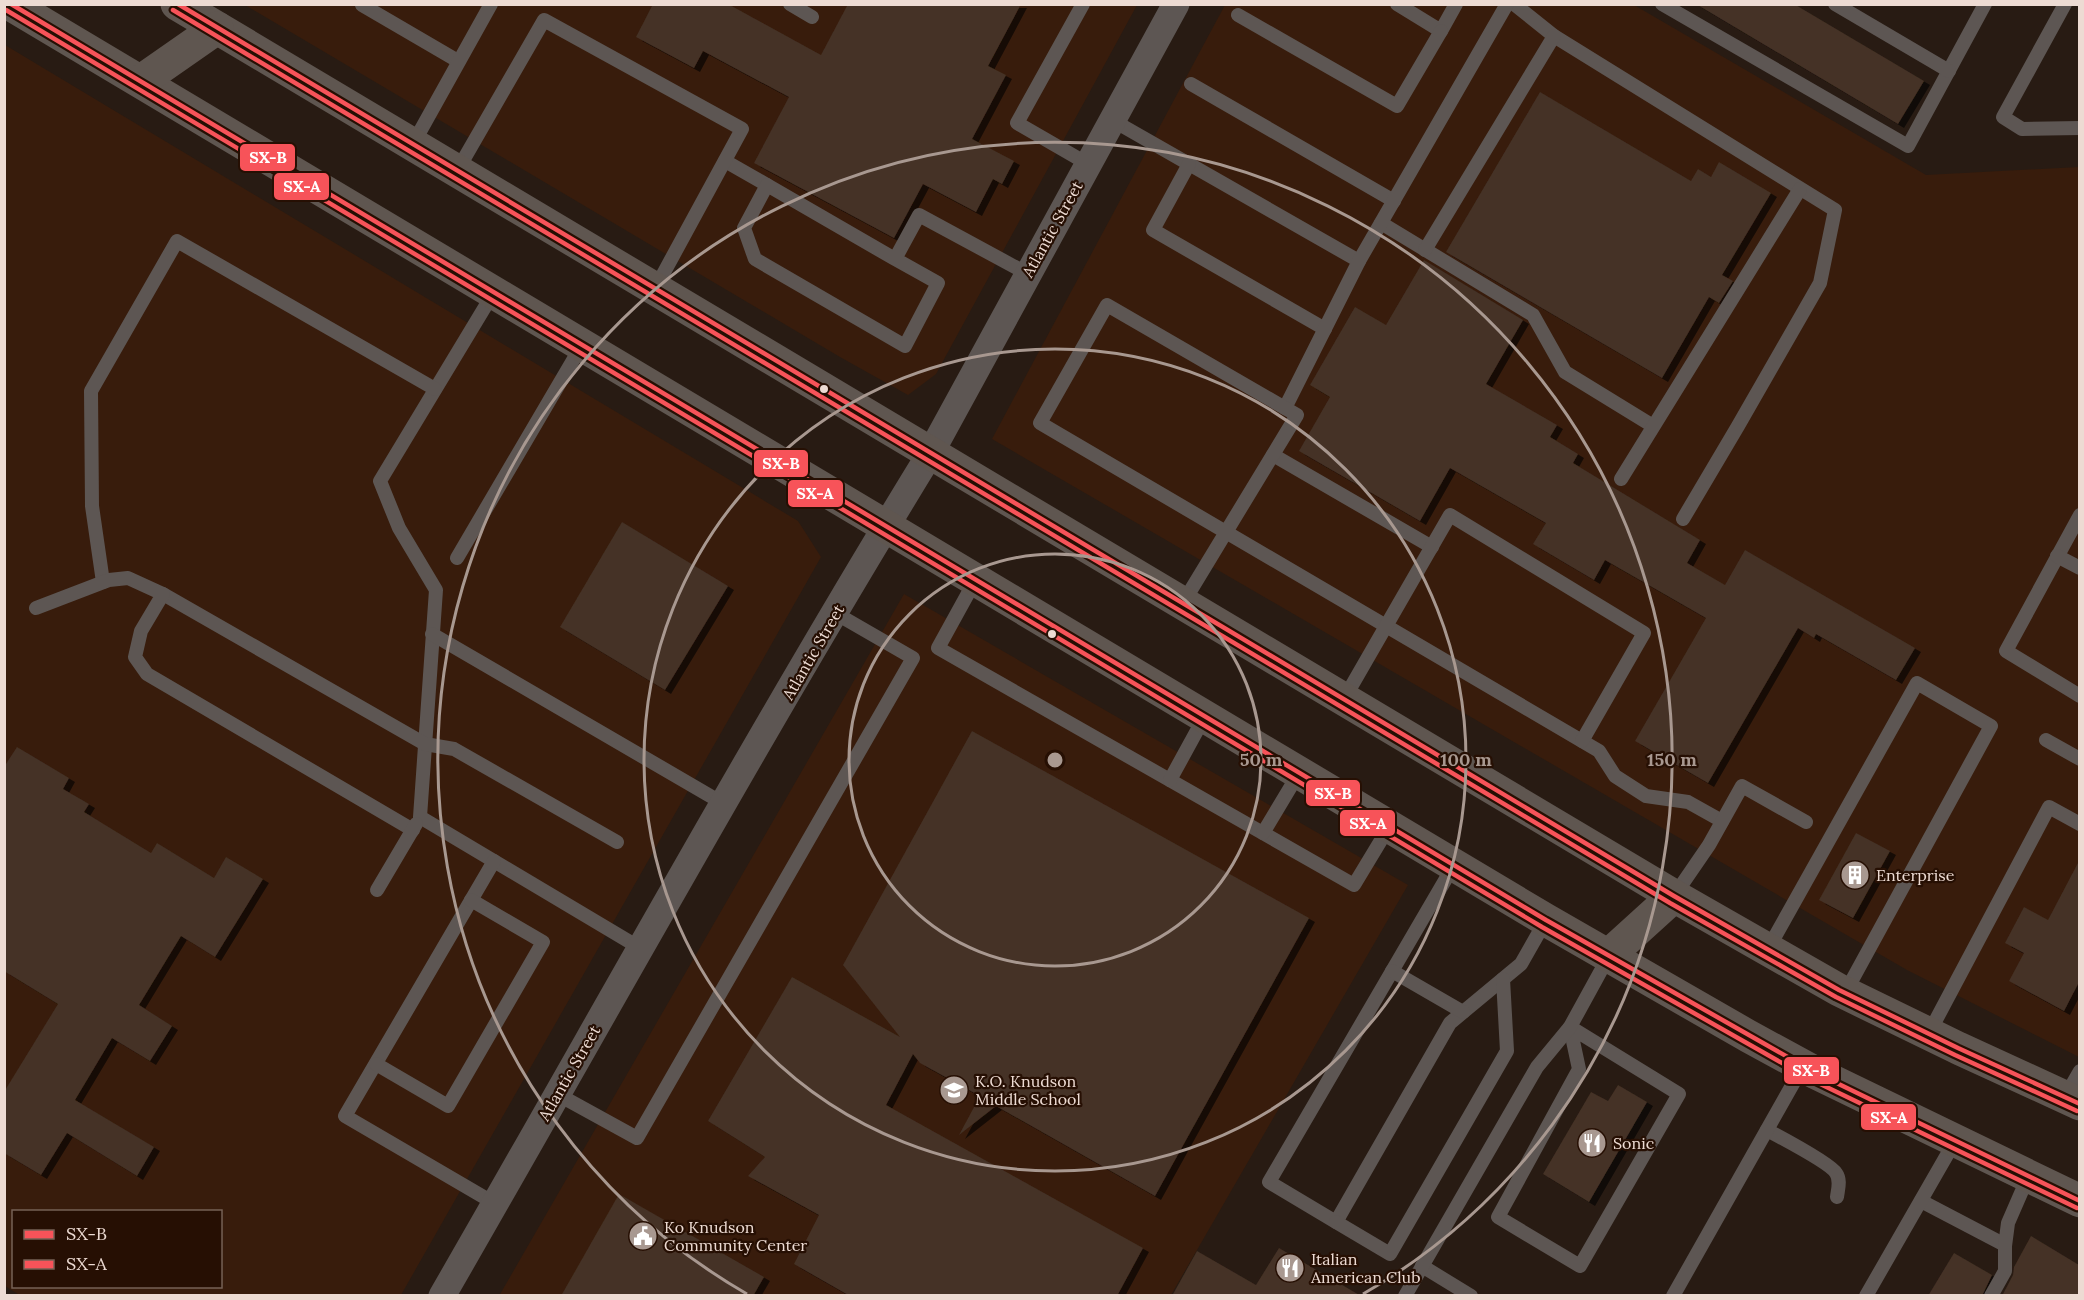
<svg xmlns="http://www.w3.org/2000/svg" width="2084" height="1300" font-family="Lora,serif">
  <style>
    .built { fill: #381c0c; fill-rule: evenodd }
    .building { fill: #443125; filter: url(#shadow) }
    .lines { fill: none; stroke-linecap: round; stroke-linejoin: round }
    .lane { stroke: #5d5653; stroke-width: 14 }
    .street { stroke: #5d5653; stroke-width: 27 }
    .primary { stroke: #5f5650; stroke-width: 33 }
    .bus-1-casing { stroke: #260f03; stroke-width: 9 }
    .bus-2-casing { stroke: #260f03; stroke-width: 9 }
    .bus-1 { stroke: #f75359; stroke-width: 4.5 }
    .bus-2 { stroke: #f75359; stroke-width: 4.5 }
    .ring { fill: none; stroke: #a89890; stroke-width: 3 }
    .bus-dot { fill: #eddbd3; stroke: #260f03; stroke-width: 2 }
    .labels { text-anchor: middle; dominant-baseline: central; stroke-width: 4.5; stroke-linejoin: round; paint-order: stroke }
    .street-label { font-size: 16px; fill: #eddbd3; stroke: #260f03 }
    .poi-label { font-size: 16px; fill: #eddbd3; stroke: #260f03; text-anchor: start }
    .centre { fill: #a89890; stroke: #260f03; stroke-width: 3 }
    .ring-label { font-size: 18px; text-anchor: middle; font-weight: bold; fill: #a89890; stroke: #260f03; stroke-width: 4.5; stroke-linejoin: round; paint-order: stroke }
    .line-badge { stroke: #260f03; stroke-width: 2 }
    .badge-label { font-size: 16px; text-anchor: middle; font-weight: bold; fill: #fff }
  </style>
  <defs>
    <filter id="shadow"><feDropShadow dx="6" dy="4" stdDeviation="0" flood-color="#0009"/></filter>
  </defs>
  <rect width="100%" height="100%" fill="#281b13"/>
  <!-- built -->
  <g class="built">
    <polygon points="245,5 1137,5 936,374 908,395 840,357"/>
    <polygon points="1225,5 1634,5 1926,175 2079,167 2079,1057 1907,970 992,439"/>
    <path d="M 5,45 L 798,521 L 821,557 L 401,1295 L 21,1296 L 5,1286 ZM 14,1212 L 220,1212 L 220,1286 L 14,1286 Z"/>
    <polygon points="904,594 1408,885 1171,1295 499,1296"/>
  </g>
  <!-- building -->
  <g class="building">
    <polygon points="653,4 728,4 821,55 848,4 1021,4 988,66 1006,75 972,139 1014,161 1002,184 993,179 976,212 923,184 894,238 754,163 789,97 703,51 694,68 636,37"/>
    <polygon points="1696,4 1794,4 1924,81 1898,124"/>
    <polygon points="1540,92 1691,181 1698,169 1711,177 1719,162 1771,193 1722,275 1733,281 1719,303 1709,297 1662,378 1446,252"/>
    <polygon points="1424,260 1523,320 1486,384 1557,425 1550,437 1578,454 1573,463 1700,540 1687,563 1725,585 1745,550 1915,648 1896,680 1816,634 1814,638 1798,628 1708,783 1635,741 1706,618 1605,560 1594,580 1533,544 1546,523 1450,468 1420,521 1299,451 1330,397 1310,385 1355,307 1386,325"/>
    <polygon points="622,522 728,586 665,690 560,627"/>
    <polygon points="972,731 1309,918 1155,1196 996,1106 959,1135 980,1096 920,1063 913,1054 886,1105 1143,1248 1117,1296 850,1296 794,1264 819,1215 748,1176 765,1157 708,1121 792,977 900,1037 843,965"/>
    <polygon points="17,747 69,778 63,789 89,804 84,812 151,853 157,843 214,878 226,857 263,879 215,957 181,936 139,1005 172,1026 150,1061 112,1038 75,1100 154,1147 137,1176 67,1133 41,1175 4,1153 4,1092 58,1004 4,971 4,767"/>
    <polygon points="1856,833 1890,851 1853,918 1819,900"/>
    <polygon points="2079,861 2079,982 2064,1011 2009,981 2024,953 2005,943 2024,907 2048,920"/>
    <polygon points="1618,1085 1647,1102 1589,1202 1543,1174 1591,1092 1608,1101"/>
    <polygon points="619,1194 764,1277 753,1296 561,1296"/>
    <polygon points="2031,1236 2079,1265 2079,1296 2002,1296 2013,1275 2014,1267"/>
    <polygon points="1279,1248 1361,1296 1172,1296 1197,1251 1256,1285"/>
    <polygon points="1954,1253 1992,1275 1982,1296 1928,1296"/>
  </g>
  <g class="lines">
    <!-- lane -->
    <g class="lane">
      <polyline points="790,4 812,17"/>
      <polyline points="1083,4 1017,123 1088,164"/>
      <polyline points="1397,4 1441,31 1456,4"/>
      <polyline points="1514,4 1554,36 1835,210 1820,283 1738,426 1683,519"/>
      <polyline points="1662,4 1908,146 1985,4"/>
      <polyline points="1835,4 1949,71"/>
      <polyline points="2065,4 2003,117 2022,129 2080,128"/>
      <polyline points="362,5 458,61"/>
      <polyline points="1238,15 1397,106 1441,31"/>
      <polyline points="1191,84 1394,201"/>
      <polyline points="1112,120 1359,261"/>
      <polyline points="413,144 491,4"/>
      <polyline points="725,161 767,185"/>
      <polyline points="1189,164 1153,230 1325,329"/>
      <polyline points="457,171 544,20 742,129 655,289"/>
      <polyline points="1381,223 1533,315 1565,372 1653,426"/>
      <polyline points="1425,250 1554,36"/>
      <polyline points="895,259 767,185 744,228 755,259 905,346 938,283 895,259 919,215 1028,274"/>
      <polyline points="494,292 380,481 399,528 436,590 420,817 640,948"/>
      <polyline points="1285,408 1359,261 1507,4"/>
      <polyline points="1273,455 1432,547"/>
      <polyline points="1621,479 1800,189"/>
      <polyline points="2080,515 2006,651 2080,696"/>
      <polyline points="2057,556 2080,568"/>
      <polyline points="457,558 582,345"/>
      <polyline points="976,579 938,648 1354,885 1389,827"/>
      <polyline points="103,582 92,506 91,391 177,241 435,389"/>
      <polyline points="163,594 425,744 454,749 617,842"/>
      <path d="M 1183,603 C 1221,541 1259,478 1297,415 L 1107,305 L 1040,423 L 1599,751 L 1615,776 L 1646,796 L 1688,802 L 1722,821"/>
      <polyline points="36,608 109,580 128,578 163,594 141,631 135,657 147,674 413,830"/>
      <polyline points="432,634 724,804"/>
      <polyline points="1344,699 1450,515 1644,633 1582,741"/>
      <polyline points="2046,740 2080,759"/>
      <polyline points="1170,780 1205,716"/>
      <polyline points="1263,833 1299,773"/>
      <polyline points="494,861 345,1116 494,1203"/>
      <polyline points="1454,865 1269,1182 1336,1222 1450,1023 1521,964 1546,920"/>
      <polyline points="377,890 416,824"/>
      <polyline points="1674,896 1709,845 1742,786 1806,822"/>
      <polyline points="1768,949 1917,683 1991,726 1845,993"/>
      <polyline points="1392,971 1463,1012"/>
      <polygon points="1570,1027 1679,1094 1580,1266 1498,1217 1579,1069"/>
      <polyline points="1929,1033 2049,807 2080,824"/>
      <polyline points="376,1064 448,1106 543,942 471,900"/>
      <polyline points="557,1094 637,1138 913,658 835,613"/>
      <polyline points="2065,1097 2080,1071"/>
      <path d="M 1767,1130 C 1780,1137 1830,1163 1836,1173 C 1841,1180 1838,1189 1837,1197"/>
      <polyline points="1921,1201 2005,1245"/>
      <polyline points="1336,1222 1390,1254 1507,1051 1503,979"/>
      <polyline points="1422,1266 1471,1296"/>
      <polyline points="1405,1296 1537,1067 1570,1027 1609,956"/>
      <polyline points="1673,1296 1803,1066"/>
      <polyline points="1866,1296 1955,1141"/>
      <polyline points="1991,1296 2005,1271 2005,1246 2008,1223 2028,1177"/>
    </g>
    <!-- street -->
    <path class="street" d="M 442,1296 C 604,1015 760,731 930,454 L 1176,4"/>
    <!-- primary -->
    <g class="primary">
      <polyline points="10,4 1546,920 1748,1036 1816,1073 2080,1201"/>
      <polyline points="177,4 1674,896 1839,990 1958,1048 2080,1104"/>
      <polyline points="141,81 217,28"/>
      <polyline points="1609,955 1674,896"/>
    </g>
    <!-- bus-1 casing -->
    <g class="bus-1-casing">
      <g id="bus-1">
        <polyline points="11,4 1546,920 1816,1073 2080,1201"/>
        <polyline points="178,4 1674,896 1839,990 1958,1048 2080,1104"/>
      </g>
    </g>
    <!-- bus-2 casing -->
    <g class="bus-2-casing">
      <g id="bus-2">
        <polyline points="6,10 1542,927 1812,1080 2077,1208"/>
        <polyline points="173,10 1670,903 1836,997 1955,1055 2077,1111"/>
      </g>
    </g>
    <!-- bus-1 -->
    <use href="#bus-1" class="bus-1"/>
    <!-- bus-2 -->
    <use href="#bus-2" class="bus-2"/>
  </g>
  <!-- distance rings -->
  <g class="ring">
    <circle cx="1055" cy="760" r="206"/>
    <circle cx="1055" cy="760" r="411"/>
    <path d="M747 1294A617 617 0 1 1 1363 1294"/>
  </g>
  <!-- icons -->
  <defs>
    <g id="building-disc" transform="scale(1.5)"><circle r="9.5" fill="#a89890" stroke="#260f03"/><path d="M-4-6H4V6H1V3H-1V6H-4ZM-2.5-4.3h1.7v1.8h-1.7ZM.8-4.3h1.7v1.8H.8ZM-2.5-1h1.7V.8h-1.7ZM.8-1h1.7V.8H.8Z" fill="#fff"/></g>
    <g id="school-disc" transform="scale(1.5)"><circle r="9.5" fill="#a89890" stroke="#260f03"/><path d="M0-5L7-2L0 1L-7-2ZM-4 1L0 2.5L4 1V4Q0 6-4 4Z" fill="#fff"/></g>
    <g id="restaurant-disc" transform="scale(1.5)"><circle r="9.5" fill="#a89890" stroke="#260f03"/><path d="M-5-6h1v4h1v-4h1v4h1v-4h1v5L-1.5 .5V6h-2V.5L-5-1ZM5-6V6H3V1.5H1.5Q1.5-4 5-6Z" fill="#fff"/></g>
    <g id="civic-disc" transform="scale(1.5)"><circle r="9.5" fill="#a89890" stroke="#260f03"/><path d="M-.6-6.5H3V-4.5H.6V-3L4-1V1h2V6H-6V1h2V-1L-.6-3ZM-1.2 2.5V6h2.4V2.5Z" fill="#fff"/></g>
  </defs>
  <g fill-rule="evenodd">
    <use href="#building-disc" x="1855" y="875"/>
    <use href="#school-disc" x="954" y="1090"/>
    <use href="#restaurant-disc" x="1592" y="1143"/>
    <use href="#civic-disc" x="643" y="1236"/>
    <use href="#restaurant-disc" x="1290" y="1268"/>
  </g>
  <!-- markers -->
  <g class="bus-dot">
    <circle cx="824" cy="389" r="5"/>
    <circle cx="1052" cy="634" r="5"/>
  </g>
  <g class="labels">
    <!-- street labels -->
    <g class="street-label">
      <text transform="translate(1052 229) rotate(-61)">Atlantic Street</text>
      <text transform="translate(813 652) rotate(-60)">Atlantic Street</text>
      <text transform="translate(569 1073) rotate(-60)">Atlantic Street</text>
    </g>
    <!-- poi labels -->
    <g class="poi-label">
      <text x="1876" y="875">Enterprise</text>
      <text x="975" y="1081">K.O. Knudson<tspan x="975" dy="18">Middle School</tspan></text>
      <text x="1613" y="1143">Sonic</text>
      <text x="664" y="1227">Ko Knudson<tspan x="664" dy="18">Community Center</tspan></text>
      <text x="1311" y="1259">Italian<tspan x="1311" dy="18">American Club</tspan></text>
    </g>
  </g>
  <circle cx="1055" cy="760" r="9" class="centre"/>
  <g class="ring-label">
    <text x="1261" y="766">50 m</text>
    <text x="1466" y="766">100 m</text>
    <text x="1672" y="766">150 m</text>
  </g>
  <g class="line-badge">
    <rect x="239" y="143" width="57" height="29" rx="6" fill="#f75359"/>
    <rect x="273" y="172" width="57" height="29" rx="6" fill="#f75359"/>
    <rect x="753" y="449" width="56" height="29" rx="6" fill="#f75359"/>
    <rect x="787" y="479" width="57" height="29" rx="6" fill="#f75359"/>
    <rect x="1305" y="779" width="56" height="28" rx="6" fill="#f75359"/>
    <rect x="1339" y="809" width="57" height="28" rx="6" fill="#f75359"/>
    <rect x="1783" y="1056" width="57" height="29" rx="6" fill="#f75359"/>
    <rect x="1860" y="1103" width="57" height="28" rx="6" fill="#f75359"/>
  </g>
  <g class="badge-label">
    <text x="268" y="163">SX-B</text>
    <text x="302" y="192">SX-A</text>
    <text x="781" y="469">SX-B</text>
    <text x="815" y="499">SX-A</text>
    <text x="1333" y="799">SX-B</text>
    <text x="1368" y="829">SX-A</text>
    <text x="1811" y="1076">SX-B</text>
    <text x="1889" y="1123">SX-A</text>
  </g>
  <!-- border -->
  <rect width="2084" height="1300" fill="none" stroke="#eddbd3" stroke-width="12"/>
  <!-- legend -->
  <rect x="12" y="1210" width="210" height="78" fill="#260f03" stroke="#766156" stroke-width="1.5"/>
  <rect x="24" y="1230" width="30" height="9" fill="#f75359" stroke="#766156" stroke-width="1.5"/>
  <text x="66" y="1240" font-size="18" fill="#eddbd3">SX-B</text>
  <rect x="24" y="1260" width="30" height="9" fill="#f75359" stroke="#766156" stroke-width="1.5"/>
  <text x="66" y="1270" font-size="18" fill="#eddbd3">SX-A</text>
</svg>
